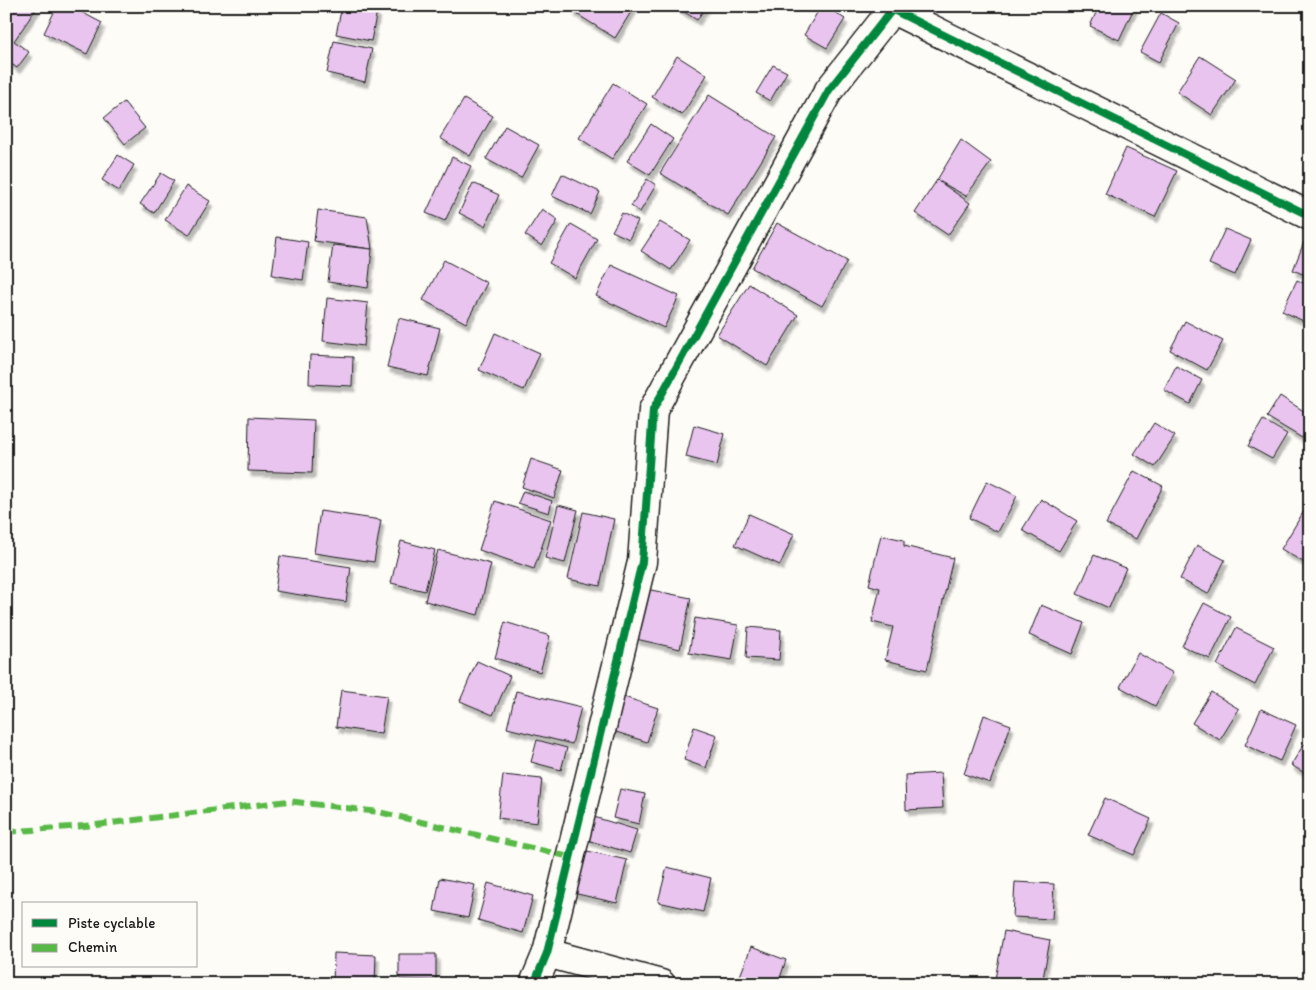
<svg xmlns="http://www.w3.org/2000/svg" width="1316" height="990" font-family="Itim,sans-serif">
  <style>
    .building { fill: #e8c4ef; stroke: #1c1c1c; filter: url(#shadow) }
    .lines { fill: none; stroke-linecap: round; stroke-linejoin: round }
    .minor-casing { stroke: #1c1c1c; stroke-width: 31 }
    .minor { stroke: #fdfcf7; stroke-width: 28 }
    .quiet { stroke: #58b947; stroke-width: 6; stroke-dasharray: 12 6; stroke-linecap: butt }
    .cycleway-casing { stroke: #fdfcf7; stroke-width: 11 }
    .cycleway { stroke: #00873e; stroke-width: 8 }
  </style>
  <defs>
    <filter id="shadow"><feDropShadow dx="3" dy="5.5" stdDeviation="1" flood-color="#0004"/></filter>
  </defs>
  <rect width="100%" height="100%" fill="#fdfcf7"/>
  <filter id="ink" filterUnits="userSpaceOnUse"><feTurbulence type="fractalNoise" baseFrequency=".02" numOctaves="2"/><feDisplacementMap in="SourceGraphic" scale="10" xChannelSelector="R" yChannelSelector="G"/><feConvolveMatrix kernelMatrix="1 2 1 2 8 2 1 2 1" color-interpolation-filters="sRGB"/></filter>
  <g filter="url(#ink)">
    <!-- building -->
    <g class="building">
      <polygon points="6,6 38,6 14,41 29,52 17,68 6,60"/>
      <polygon points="57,6 70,6 102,23 87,54 44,33"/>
      <polygon points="342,6 356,6 377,11 371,41 336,34"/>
      <polygon points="575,6 632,6 634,7 615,38 572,11"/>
      <polygon points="675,6 706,6 697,20"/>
      <polygon points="821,6 825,6 845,19 827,48 804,35"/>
      <polygon points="1099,6 1135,6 1119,40 1090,26"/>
      <polygon points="1161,13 1179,23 1159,62 1140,52"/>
      <polygon points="334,41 372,49 365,82 327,73"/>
      <polygon points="677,56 707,75 682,115 652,97"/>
      <polygon points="1200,56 1236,79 1212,115 1177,92"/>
      <polygon points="773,65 787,72 770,101 756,93"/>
      <polygon points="613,83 647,104 612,159 579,138"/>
      <polygon points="709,95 776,137 728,215 660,173"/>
      <polygon points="464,99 493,116 470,156 440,138"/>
      <polygon points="124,102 145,128 125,144 104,118"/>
      <polygon points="651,124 673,139 650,175 627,161"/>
      <polygon points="505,126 539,145 521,178 486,159"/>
      <polygon points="961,140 991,162 966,196 937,180"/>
      <polygon points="1126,148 1177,171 1155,217 1105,194"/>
      <polygon points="118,155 134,165 119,191 102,180"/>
      <polygon points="452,157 471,166 445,221 426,213"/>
      <polygon points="161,173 174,181 154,213 140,204"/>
      <polygon points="562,174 600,192 590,214 552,196"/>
      <polygon points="647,179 656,185 640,212 631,206"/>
      <polygon points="937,180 970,203 948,235 915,213"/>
      <polygon points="473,183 499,195 485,226 459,213"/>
      <polygon points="186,186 210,201 189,235 165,220"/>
      <polygon points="542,209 558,220 542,246 525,235"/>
      <polygon points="318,210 367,217 372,249 314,241"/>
      <polygon points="622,213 638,221 629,239 612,231"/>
      <polygon points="660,222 690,240 671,270 641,251"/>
      <polygon points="777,223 847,261 822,306 752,268"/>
      <polygon points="571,224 597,239 575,278 549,263"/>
      <polygon points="1225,229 1251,240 1235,275 1209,264"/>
      <polygon points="277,237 308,242 303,280 272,275"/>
      <polygon points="1304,242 1310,244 1310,277 1293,270"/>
      <polygon points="333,245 372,249 368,288 328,282"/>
      <polygon points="444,260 487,283 466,323 423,300"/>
      <polygon points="611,265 679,296 664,328 596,296"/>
      <polygon points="1297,280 1310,286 1310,324 1282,311"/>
      <polygon points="749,284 798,315 767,366 717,335"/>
      <polygon points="327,298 368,303 364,346 323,341"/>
      <polygon points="399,318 440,328 428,376 387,367"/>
      <polygon points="1185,321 1223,341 1207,370 1170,350"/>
      <polygon points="495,333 540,353 524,390 479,370"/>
      <polygon points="310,355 353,357 352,386 309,384"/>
      <polygon points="1176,366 1202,380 1190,404 1164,390"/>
      <polygon points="1280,396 1310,415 1310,426 1302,438 1267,417"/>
      <polygon points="249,417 314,420 312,473 248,471"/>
      <polygon points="1263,420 1287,434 1272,459 1248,446"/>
      <polygon points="1154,423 1175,436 1155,467 1134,454"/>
      <polygon points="694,425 725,434 717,465 686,457"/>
      <polygon points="531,459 563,470 554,498 522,487"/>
      <polygon points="1134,471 1163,486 1136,539 1106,524"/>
      <polygon points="987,481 1017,496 998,532 969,518"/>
      <polygon points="523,491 552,501 549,513 518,503"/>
      <polygon points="1041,499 1077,521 1059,551 1022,530"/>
      <polygon points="495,501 551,520 534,569 479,550"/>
      <polygon points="558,505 578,510 565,563 545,558"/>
      <polygon points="320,511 381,520 374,562 314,553"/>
      <polygon points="1304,511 1310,514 1310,562 1308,565 1281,549"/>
      <polygon points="583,512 614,519 600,586 568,579"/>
      <polygon points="749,514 794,534 780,565 735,545"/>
      <polygon points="881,535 904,540 904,546 953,558 927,670 885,660 893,627 872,622 880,588 869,585"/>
      <polygon points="401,541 435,550 425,591 391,583"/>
      <polygon points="1197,545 1225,560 1208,594 1180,579"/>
      <polygon points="438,550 491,564 478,615 425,601"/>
      <polygon points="1094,555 1126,568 1109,608 1077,594"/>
      <polygon points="280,556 351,567 346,602 275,591"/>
      <polygon points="646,589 691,598 680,649 636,639"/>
      <polygon points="1204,603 1231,617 1210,659 1182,646"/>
      <polygon points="1041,605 1084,623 1072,654 1029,635"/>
      <polygon points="695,618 738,625 732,660 689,653"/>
      <polygon points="505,622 550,636 540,672 495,658"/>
      <polygon points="748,627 781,630 779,660 746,658"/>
      <polygon points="1236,628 1274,647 1255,685 1217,665"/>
      <polygon points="1138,653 1173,673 1155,706 1120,687"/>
      <polygon points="477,661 510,676 493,715 460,701"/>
      <polygon points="341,690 387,696 381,734 336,727"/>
      <polygon points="516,691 581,707 572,744 507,728"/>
      <polygon points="1211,692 1239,709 1220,740 1192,723"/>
      <polygon points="621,696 658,708 647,742 610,730"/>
      <polygon points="1261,709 1296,725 1280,761 1245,745"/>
      <polygon points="984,715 1011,725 990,783 964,774"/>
      <polygon points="694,727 717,735 706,768 684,760"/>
      <polygon points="537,740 567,748 561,770 531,762"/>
      <polygon points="1304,744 1310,747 1310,776 1291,765"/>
      <polygon points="941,773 943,808 906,810 905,775"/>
      <polygon points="503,775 542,779 537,823 498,818"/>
      <polygon points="620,789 645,794 639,824 613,818"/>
      <polygon points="1105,798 1151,819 1134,855 1088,835"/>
      <polygon points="594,817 637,830 630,853 587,840"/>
      <polygon points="583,850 627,860 617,903 573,893"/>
      <polygon points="667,867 711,878 703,912 658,902"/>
      <polygon points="440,878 475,885 468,918 434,911"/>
      <polygon points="1015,882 1054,884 1052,919 1013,917"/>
      <polygon points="488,883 533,896 523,933 478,920"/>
      <polygon points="1004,931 1050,940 1042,984 1021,984 995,979"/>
      <polygon points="751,947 786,960 778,984 737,984"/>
      <polygon points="334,953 376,955 375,984 333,984"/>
      <polygon points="399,954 436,954 436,980 399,979"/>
    </g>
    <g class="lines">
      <!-- minor casing -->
      <g class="minor-casing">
        <g id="minor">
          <polyline points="885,6 1310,216"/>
          <polyline points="547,953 661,984"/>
          <polyline points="534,984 547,953 642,562 653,410 829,90 895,6"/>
        </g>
      </g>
      <!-- minor -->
      <use href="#minor" class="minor"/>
      <!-- quiet -->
      <g class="quiet">
        <polyline points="97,6 105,10"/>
        <polyline points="6,832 96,825 288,801 379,812 570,857"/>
      </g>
      <!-- cycleway casing -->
      <g class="cycleway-casing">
        <g id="cycleway">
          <polyline points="885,6 1310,216"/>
          <polyline points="534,984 547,953 642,562 653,410 829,90 895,6"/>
        </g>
      </g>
      <!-- cycleway -->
      <use href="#cycleway" class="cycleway"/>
    </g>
  </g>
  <!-- margin -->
  <rect width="1316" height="990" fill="none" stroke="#fdfcf7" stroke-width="25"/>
  <rect x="12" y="12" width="1291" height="965" fill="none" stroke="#1c1c1c" stroke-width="2" filter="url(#ink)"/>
  <!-- legend -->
  <rect x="22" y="902" width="175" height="65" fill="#fdfcf7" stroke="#a3a29f"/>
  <rect x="32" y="919" width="25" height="8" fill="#00873e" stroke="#a3a29f"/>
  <text x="68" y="928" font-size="15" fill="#1c1c1c">Piste cyclable</text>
  <rect x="32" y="944" width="25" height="8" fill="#58b947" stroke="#a3a29f"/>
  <text x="68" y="952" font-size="15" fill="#1c1c1c">Chemin</text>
</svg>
